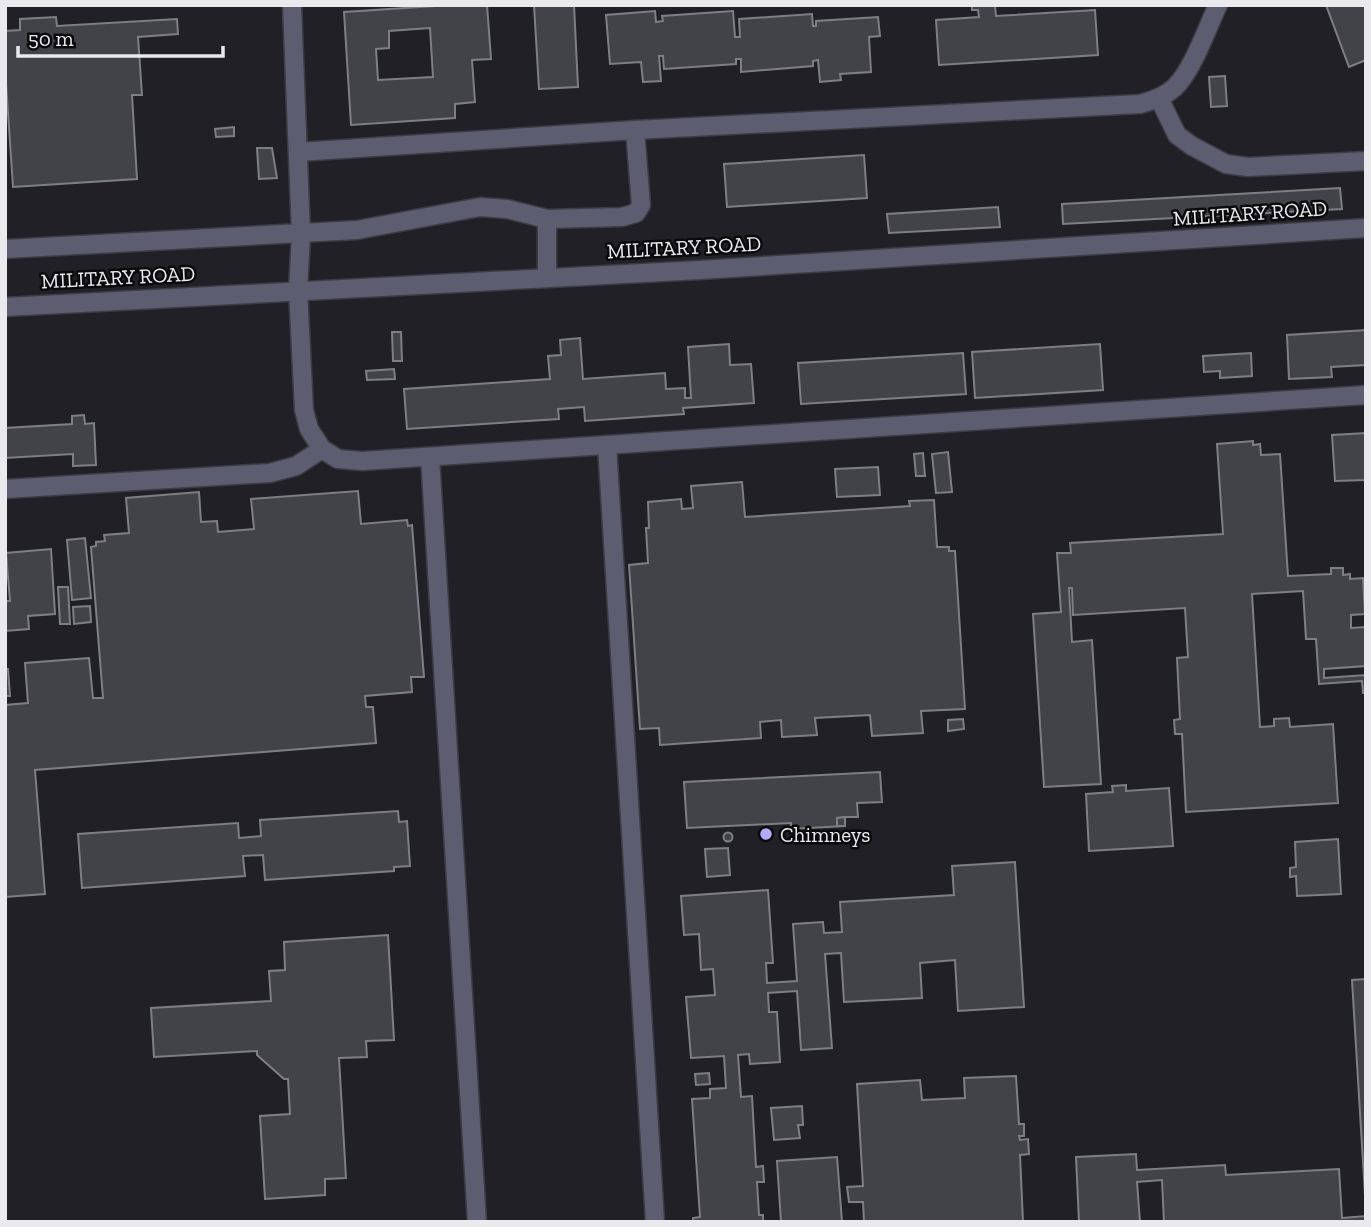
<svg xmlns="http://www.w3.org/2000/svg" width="1371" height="1227" font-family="'Zilla Slab',serif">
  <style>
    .building { fill: #424249; stroke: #7e7e85; stroke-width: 2; fill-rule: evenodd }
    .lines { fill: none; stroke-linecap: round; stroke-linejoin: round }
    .minor-casing { stroke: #3c3c42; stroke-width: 21 }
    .minor { stroke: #5d5d71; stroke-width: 18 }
    .poi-dot { fill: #b2adf9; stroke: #0a0a0c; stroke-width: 2.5 }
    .labels { text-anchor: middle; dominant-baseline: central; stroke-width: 5; stroke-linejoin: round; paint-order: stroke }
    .street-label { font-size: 21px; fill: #eaeaee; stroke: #0a0a0c }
    .poi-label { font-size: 21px; fill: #eaeaee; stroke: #0a0a0c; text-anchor: start }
  </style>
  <rect width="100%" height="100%" fill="#202026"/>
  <!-- building -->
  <g class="building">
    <path d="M 451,5 L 487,5 L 491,59 L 472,60 L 475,102 L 455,104 L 455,118 L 351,125 L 344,12 ZM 430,28 L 433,77 L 378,80 L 376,49 L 389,48 L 389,31 Z"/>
    <polygon points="534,5 574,5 578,87 539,89"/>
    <polygon points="972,5 1007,5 995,6 996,16 1095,10 1098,55 939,65 936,20 979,17 978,10 972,10"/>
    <polygon points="1326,5 1366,5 1366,60 1349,67"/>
    <polygon points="655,11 656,22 663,21 662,16 733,11 735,37 740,37 739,19 812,14 813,26 816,26 816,21 878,17 880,36 869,37 871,72 840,74 841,80 820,82 818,60 813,61 813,66 741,72 741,59 736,59 736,64 664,69 663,56 659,56 661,81 643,82 641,62 610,64 606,15"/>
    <polygon points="56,17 57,26 177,19 178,34 138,37 142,95 132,95 137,179 13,187 5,68 5,31 20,30 20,19"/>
    <polygon points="1225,76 1227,106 1211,107 1209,77"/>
    <polygon points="234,127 234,136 216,137 215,129"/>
    <polygon points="257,148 272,148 277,178 259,179"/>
    <polygon points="864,155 867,198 727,207 724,164"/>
    <polygon points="1340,188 1342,209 1063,224 1062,204"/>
    <polygon points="998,207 1000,227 889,233 887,214"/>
    <polygon points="1366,330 1366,365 1331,367 1332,377 1289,379 1287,335"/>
    <polygon points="392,332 401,332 402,361 393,361"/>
    <polygon points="580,338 583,379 665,373 666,389 685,388 685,398 691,398 688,347 729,344 730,365 751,364 754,403 683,408 684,414 585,421 584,407 558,409 559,419 407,429 404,389 550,379 548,356 561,355 560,340"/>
    <polygon points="1100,344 1103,390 975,398 972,352"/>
    <polygon points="963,353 966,394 801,404 798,363"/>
    <polygon points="1251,353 1252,376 1220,378 1220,371 1204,372 1203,356"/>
    <polygon points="394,369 395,379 367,380 366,371"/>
    <polygon points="84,415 85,424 94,423 96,465 73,466 73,454 5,458 5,428 72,424 72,416"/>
    <polygon points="1366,433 1366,480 1335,481 1332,435"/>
    <polygon points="1253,441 1253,445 1260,444 1261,455 1280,454 1288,576 1331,574 1331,568 1343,568 1343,575 1350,574 1350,579 1363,578 1365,614 1351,615 1351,628 1366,627 1366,666 1324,669 1324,678 1366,675 1366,693 1363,693 1362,681 1319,684 1316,639 1306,639 1303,591 1252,594 1260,727 1274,726 1274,719 1289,718 1290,727 1333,724 1338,803 1186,812 1182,734 1175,734 1174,720 1180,719 1177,658 1188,657 1185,608 1073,615 1072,588 1069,588 1072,642 1092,640 1101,784 1044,787 1033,614 1061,612 1057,553 1071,553 1070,543 1223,534 1217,444"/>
    <polygon points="948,452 952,492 936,493 932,454"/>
    <polygon points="923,453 925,476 916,476 914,454"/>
    <polygon points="878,467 880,495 837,497 835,469"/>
    <polygon points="742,482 745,517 910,506 909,501 934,500 937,547 949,547 949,551 955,551 965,709 921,711 923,733 872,736 870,715 815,718 817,735 782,737 781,720 760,722 761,738 660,745 659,728 640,729 629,565 648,563 646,528 649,528 648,502 681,499 682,509 693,508 691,486"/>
    <polygon points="358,491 361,524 407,520 408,526 412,525 424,677 411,677 412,692 365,696 366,707 373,707 376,743 35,770 45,894 5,897 5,705 28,703 25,663 89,658 93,698 103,698 91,547 96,546 96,542 105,541 104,535 129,533 126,498 199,492 201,522 217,521 218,532 254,529 251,499"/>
    <polygon points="85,538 91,598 72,600 67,540"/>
    <polygon points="51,549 55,614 28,616 29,629 5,631 5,601 10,601 6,553"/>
    <polygon points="58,587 68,587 70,624 60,624"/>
    <polygon points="90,606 91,622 74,624 73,607"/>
    <polygon points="5,669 8,669 10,696 5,696"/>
    <polygon points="963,719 964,729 948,731 948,720"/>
    <polygon points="880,772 882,802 857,803 858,817 845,817 845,826 791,829 791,823 687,828 684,782"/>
    <polygon points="1126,785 1126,791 1169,788 1173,846 1089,851 1086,794 1113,792 1112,786"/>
    <polygon points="398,811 399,822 407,821 410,866 394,867 394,871 265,880 263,855 243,856 245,876 82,888 78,834 238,823 239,838 261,836 260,820"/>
    <polygon points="845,817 845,826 837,826 837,818"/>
    <circle cx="728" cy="837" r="4.5"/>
    <polygon points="1338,839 1341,894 1297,896 1296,876 1290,877 1290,868 1296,867 1295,842"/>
    <polygon points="728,848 730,875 707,877 705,849"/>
    <polygon points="1015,862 1024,1007 958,1011 955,960 920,963 922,998 844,1002 841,953 825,954 832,1048 801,1050 797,991 768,993 769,1012 777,1012 780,1062 750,1064 749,1054 738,1055 741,1097 752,1096 756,1167 763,1166 764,1182 757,1182 759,1215 763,1215 763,1222 693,1222 693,1218 700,1217 692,1099 710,1098 710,1089 726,1088 724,1056 691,1058 686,997 715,995 713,969 701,970 699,934 684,935 681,896 768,890 773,963 766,963 767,983 797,981 793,924 823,922 824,933 842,932 840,902 954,895 952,866"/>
    <polygon points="388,935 394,1040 366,1041 367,1057 339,1058 346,1178 325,1179 325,1195 265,1199 260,1116 290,1114 288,1079 284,1079 257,1055 257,1051 154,1057 151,1008 271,1001 269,971 285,970 284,942"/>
    <polygon points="1366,979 1366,1212 1352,980"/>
    <polygon points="709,1073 710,1084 696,1085 695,1074"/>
    <polygon points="1016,1076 1019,1124 1024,1124 1024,1136 1019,1136 1020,1140 1028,1139 1029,1154 1020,1155 1023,1222 864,1222 863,1202 849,1202 847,1187 863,1186 857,1084 920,1080 922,1100 965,1098 964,1078"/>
    <polygon points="802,1106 803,1125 798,1125 800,1138 774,1140 771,1108"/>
    <polygon points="1136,1154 1137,1170 1225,1165 1226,1175 1339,1169 1342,1218 1366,1216 1366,1222 1164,1222 1162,1180 1137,1182 1140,1222 1079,1222 1076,1157"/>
    <polygon points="837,1157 842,1222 781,1222 777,1161"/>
  </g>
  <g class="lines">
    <!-- minor casing -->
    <g class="minor-casing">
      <g id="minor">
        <polyline points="292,5 301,235 298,290 304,410 309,429 322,449 338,459 362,461 1366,395"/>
        <polyline points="1159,98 1177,135 1192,146 1226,164 1248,167 1366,161"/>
        <path d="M 298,152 L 635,130 L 1140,104 C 1152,101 1164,97 1174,88 C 1192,72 1207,28 1218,5"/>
        <polyline points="547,219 622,217 636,213 641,205 635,130"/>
        <polyline points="5,249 357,230 480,207 507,209 547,219 547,277"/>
        <polyline points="5,307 700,270 1366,228"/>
        <polyline points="607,445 655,1222"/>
        <polyline points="430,457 477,1222"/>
        <polyline points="5,489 270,473 296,466 322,449"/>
      </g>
    </g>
    <!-- minor -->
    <use href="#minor" class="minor"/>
  </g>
  <!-- markers -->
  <circle class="poi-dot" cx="766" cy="834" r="7"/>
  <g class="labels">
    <!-- street labels -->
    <g class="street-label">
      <text transform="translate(1250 213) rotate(-4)">MILITARY ROAD</text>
      <text transform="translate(684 247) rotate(-3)">MILITARY ROAD</text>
      <text transform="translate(118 277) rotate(-3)">MILITARY ROAD</text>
    </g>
    <!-- poi labels -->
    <g class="poi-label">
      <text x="780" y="834">Chimneys</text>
    </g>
  </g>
  <!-- border -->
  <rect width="1371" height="1227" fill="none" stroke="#eaeaee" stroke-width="14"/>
  <!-- scale -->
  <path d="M18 46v10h205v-10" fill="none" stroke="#eaeaee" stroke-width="3.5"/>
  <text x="28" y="46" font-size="21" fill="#eaeaee" stroke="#0a0a0c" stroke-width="5" paint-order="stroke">50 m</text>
</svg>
